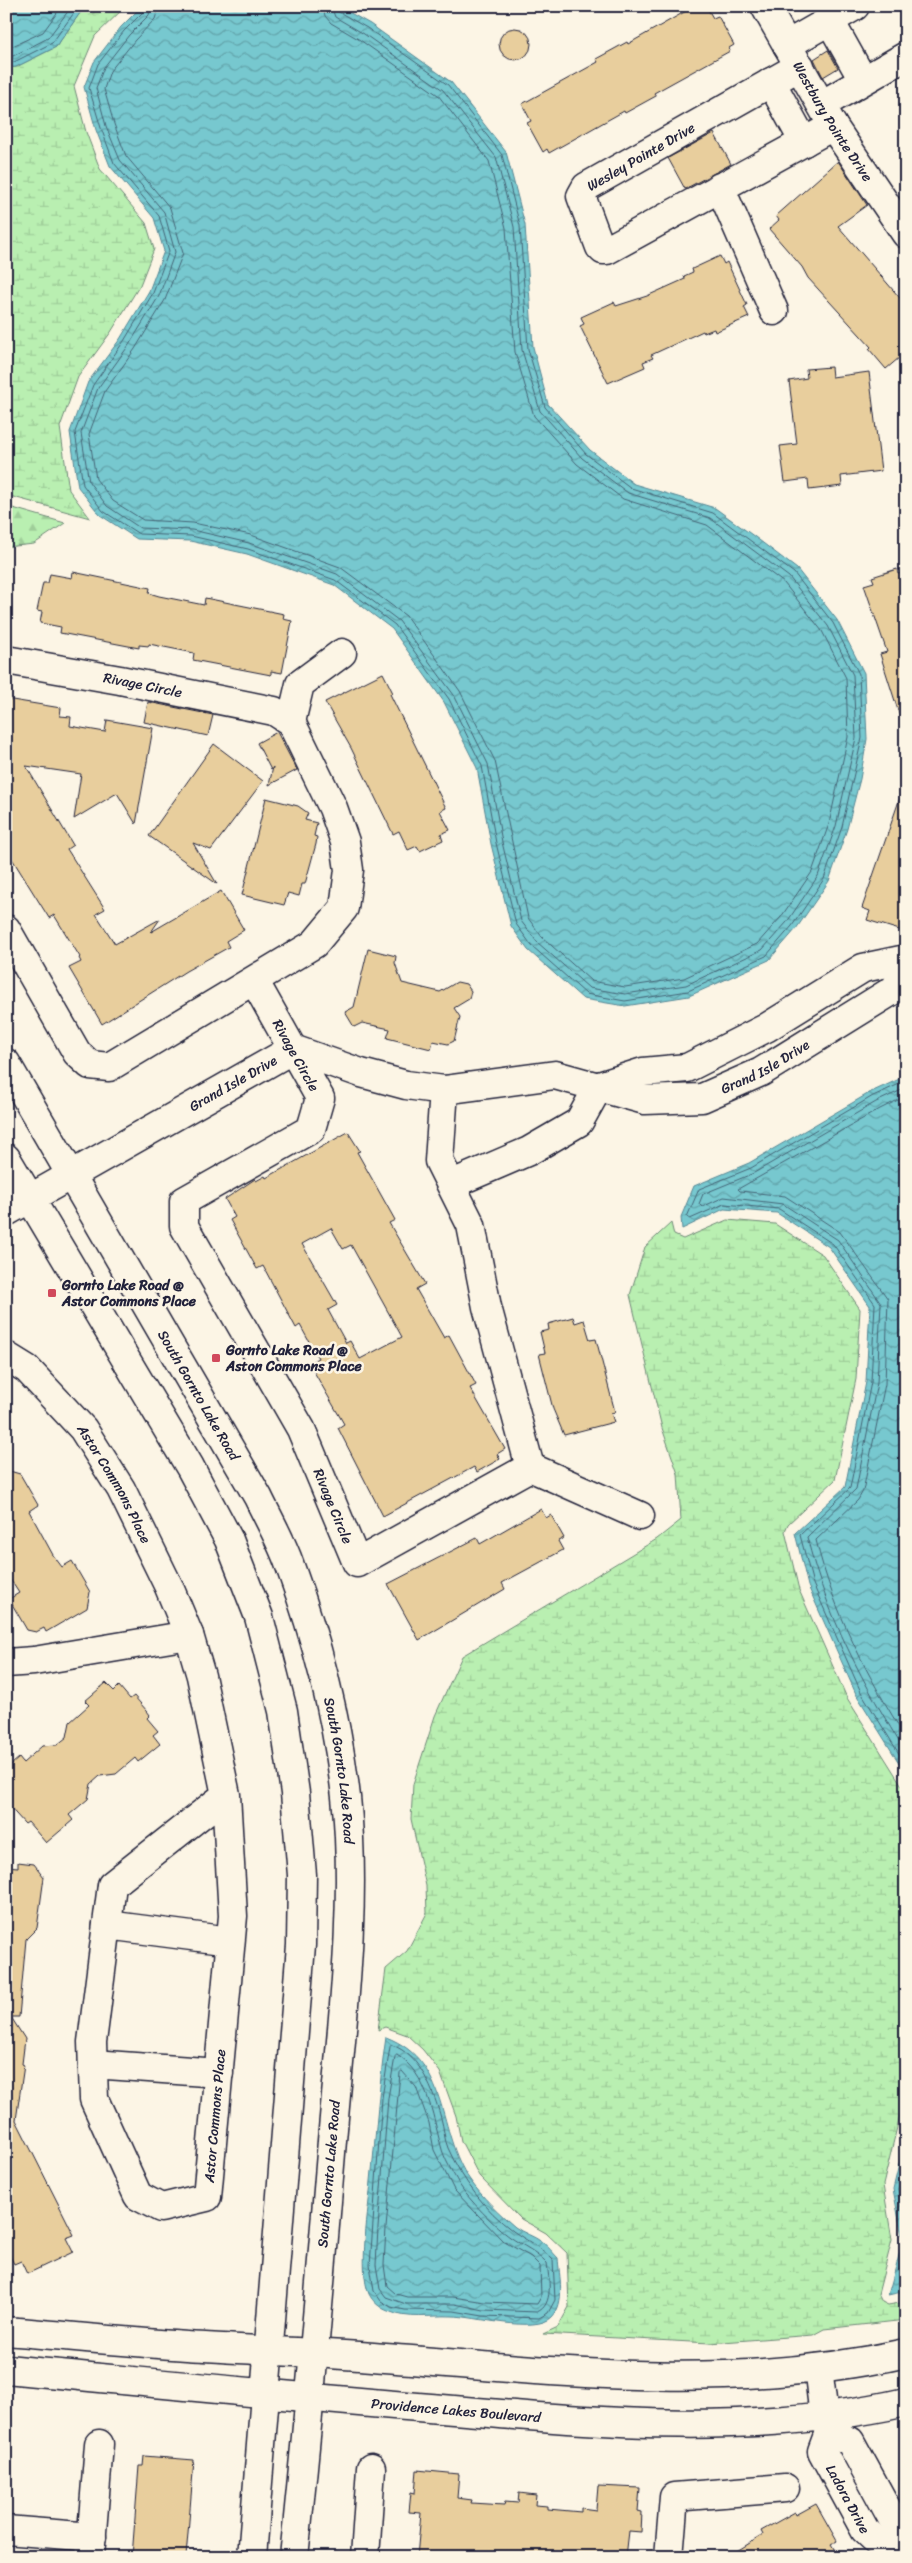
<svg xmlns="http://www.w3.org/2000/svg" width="912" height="2563" font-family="Sriracha,sans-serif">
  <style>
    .forest { fill: url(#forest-firs); stroke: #6e8876 }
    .wetland { fill: url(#wetland-marsh); stroke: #6e8876 }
    .water { fill: url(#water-waves); stroke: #558694 }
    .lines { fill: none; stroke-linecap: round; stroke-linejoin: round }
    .shore { stroke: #446476; stroke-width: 1 }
    .building { fill: #e8ce9d; stroke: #22223b; fill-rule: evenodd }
    .minor-casing { stroke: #22223b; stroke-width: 31 }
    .minor { stroke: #fcf5e5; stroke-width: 28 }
    .poi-dot { fill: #d1495b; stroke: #fcf5e5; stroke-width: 2 }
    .labels { text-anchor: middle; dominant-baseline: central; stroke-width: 5; stroke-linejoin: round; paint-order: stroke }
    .street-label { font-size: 14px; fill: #22223b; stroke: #fcf5e5 }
    .poi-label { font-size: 14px; font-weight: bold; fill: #22223b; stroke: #fcf5e5; text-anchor: start }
  </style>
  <defs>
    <pattern id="forest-firs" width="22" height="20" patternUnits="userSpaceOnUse" patternTransform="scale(1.25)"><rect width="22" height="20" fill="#b9efb1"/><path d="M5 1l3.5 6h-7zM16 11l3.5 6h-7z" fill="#9fcd99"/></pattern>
    <pattern id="wetland-marsh" width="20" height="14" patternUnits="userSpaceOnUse" patternTransform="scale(1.25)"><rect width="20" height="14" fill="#b9efb1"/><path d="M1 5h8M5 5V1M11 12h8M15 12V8" fill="none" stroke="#9fcd99"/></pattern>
    <pattern id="water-waves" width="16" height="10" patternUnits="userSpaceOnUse" patternTransform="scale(1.25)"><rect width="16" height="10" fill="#77c8cf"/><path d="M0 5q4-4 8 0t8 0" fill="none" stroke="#61a2a9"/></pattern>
  </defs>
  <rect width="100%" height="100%" fill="#fcf5e5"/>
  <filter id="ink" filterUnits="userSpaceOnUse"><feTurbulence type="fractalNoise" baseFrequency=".02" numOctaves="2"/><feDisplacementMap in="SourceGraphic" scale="10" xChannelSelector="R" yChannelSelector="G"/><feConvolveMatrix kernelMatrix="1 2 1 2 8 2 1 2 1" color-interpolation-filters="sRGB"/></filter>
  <g filter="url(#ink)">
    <!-- forest -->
    <polygon class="forest" points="6,506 65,523 34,544 6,547"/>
    <!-- wetland -->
    <g class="wetland">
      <polygon points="85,6 126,6 95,36 74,86 86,132 100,169 146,223 154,249 140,285 111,332 78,377 60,427 69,490 90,518 6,495 6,68 16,67 56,47"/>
      <polygon points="727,1220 775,1224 823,1255 860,1309 856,1379 835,1480 788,1524 785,1531 799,1590 847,1698 906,1792 906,2102 900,2115 883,2185 892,2240 878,2294 882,2302 888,2305 906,2302 906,2320 824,2329 813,2335 710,2343 543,2334 558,2327 569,2307 567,2253 546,2233 521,2219 479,2176 461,2141 456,2116 440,2072 423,2050 407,2035 385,2027 378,2030 386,1969 407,1951 427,1913 426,1886 411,1819 413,1784 435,1716 462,1656 657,1539 681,1520 678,1474 662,1428 630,1295 645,1247 671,1223 674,1235 683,1239"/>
    </g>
    <!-- water -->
    <g class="water">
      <polygon points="6,6 85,6 56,47 16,67 6,68"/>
      <polygon points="142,6 338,6 370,24 451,82 506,152 525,225 533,347 548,404 590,450 634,484 715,508 755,537 797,569 837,620 864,673 867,739 860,779 847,829 829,881 796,929 769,960 689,996 625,1006 583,999 528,950 511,926 491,844 477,768 444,702 392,629 334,585 247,554 190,541 137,539 100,515 78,487 70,432 88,382 120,339 149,291 164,251 154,218 110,166 96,130 84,87 94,62 121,27"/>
      <polygon points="906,1076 906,1774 856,1694 808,1586 795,1533 845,1487 866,1382 870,1306 829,1247 777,1213 724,1209 682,1229 681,1217 694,1186 749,1163 871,1092"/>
      <path d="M 386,2037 C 451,2062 436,2132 470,2180 C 481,2196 500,2214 515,2227 C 523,2233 534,2236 542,2242 C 548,2246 553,2253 558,2258 C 559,2275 566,2303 552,2317 C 536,2334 474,2316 452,2316 C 431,2315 408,2320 388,2311 C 380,2308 373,2302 369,2294 C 358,2270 369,2208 371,2181 C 376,2132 379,2085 386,2037 Z"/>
      <polygon points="906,2136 906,2291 888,2295 903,2241 893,2189"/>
    </g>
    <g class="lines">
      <!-- shore -->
      <g class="shore">
        <polyline points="145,6 144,11 124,31 98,64 89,88 101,128 114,163 159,216 169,251 153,293 124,341 93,385 75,432 83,485 103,511 139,534 191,536 248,549 335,580 395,625 449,699 482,766 496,843 516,924 532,946 586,994 625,1001 688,991 766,956 792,926 824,879 842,827 862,738 859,674 833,623 794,573 713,513 631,488 586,454 545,407 528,349 520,226 502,155 448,85 367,28 339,12 337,6"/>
        <polyline points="151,6 149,15 129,35 104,67 96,88 106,126 120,160 164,212 175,252 159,296 129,345 98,388 81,433 89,482 107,506 140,528 192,530 249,543 337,574 399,621 454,695 488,764 502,842 521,921 537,942 589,988 625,994 686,985 762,950 787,922 818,876 836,826 856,738 853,675 828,626 789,577 710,518 628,493 582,458 540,411 522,350 514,227 496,157 443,90 364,34 335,17 331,6"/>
        <polyline points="159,6 155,19 135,40 110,71 104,89 114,124 126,156 170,208 183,253 165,300 135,349 105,391 89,434 96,479 113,501 143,520 193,523 251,535 340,567 406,616 460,691 495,761 528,918 542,937 591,981 625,987 684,978 757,944 781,917 812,872 829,824 848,737 846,678 822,631 784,583 707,525 623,499 577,464 534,416 515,352 506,228 489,161 438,95 360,40 331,23 325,16 323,6"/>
        <polyline points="6,49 43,32 62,6"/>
        <polyline points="6,57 13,56 48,38 72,6"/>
        <polyline points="6,63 14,62 52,43 79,6"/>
        <polyline points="906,1081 873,1096 751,1168 699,1189 687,1217 690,1219 724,1204 779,1209 833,1244 875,1304 871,1382 850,1488 800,1535 813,1584 861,1692 906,1765"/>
        <path d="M 906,1088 L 876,1102 L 754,1173 L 703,1194 L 699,1204 L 702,1207 L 724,1197 L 783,1204 L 838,1240 L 881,1303 L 877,1383 L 856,1489 L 807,1537 C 826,1615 864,1685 906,1753"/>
        <path d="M 906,1096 L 880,1109 L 738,1189 L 740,1191 L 785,1196 L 840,1232 L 888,1299 L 885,1384 L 863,1491 L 858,1500 L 816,1540 C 833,1611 868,1677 906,1738"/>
        <path d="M 392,2045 C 421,2055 434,2093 441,2118 C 444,2128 444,2139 448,2148 C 462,2180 485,2210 513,2231 C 527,2241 541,2247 553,2260 L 555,2300 L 548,2313 L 539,2318 L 483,2316 L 454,2311 L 405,2310 L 391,2307 L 381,2301 L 374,2291 L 370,2265 L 382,2098 L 390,2047 Z"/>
        <path d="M 397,2055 C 428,2075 432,2114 441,2146 C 444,2159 453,2173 459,2184 C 468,2199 496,2227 510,2237 C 523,2246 536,2251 547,2263 C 549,2279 554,2305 537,2312 L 484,2310 L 455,2304 L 406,2304 L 386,2297 L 380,2289 L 376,2265 L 378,2228 L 388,2098 L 395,2057 Z"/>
        <polygon points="402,2071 416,2087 429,2123 434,2150 454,2190 503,2241 531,2257 540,2266 541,2297 537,2304 485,2302 453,2297 407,2297 396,2294 387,2286 384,2265 386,2228 400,2073"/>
        <polyline points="906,2157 898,2189 906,2231"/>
      </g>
    </g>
    <!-- building -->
    <g class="building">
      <polygon points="695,6 706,6 713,18 718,16 734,45 729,48 730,51 654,93 656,96 625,113 624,111 549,153 547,149 543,152 527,123 531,121 522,104 598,62 596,59 627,42 628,44"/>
      <circle cx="515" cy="44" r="16"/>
      <polygon points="828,50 838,68 823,77 814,59"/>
      <polygon points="714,133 731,164 685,189 668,158"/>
      <polygon points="838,161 867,205 838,226 906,305 906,352 886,369 869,349 871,347 808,278 802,267 769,229 779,220 776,216"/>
      <polygon points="720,256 724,264 727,262 747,305 744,307 749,317 715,332 714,329 704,333 703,331 651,355 653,358 643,362 645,367 608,383 580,326 584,324 581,317 614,302 616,306 647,296 685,279 684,276 693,272 692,269"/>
      <polygon points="831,367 832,377 869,372 881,471 841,476 842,486 809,490 808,479 785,482 780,446 797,444 789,381 807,378 806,369"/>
      <polygon points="897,569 898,574 906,572 906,722 902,723 880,654 887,652 864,585 874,582 872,577"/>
      <polygon points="73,572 150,588 149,593 159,596 204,605 205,598 284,614 283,619 292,621 282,673 271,671 271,675 193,660 194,653 149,644 149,646 139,645 139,648 60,633 61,627 40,623 42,612 37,611 43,583 48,583 50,574 72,578"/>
      <polygon points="383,673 393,693 390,694 446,808 440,811 450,830 441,834 443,840 420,851 417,846 408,850 399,831 393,834 351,748 325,702"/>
      <polygon points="6,699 61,708 60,716 71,717 70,726 105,732 107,720 153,728 136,824 117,793 74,819 81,774 26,766 73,845 67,849 105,909 96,914 115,944 160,919 151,932 221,891 244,930 226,941 229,947 186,971 102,1024 69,968 81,962 79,958 80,957 54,915 49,918 6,849"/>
      <polygon points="148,702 213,715 208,736 144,722"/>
      <polygon points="277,732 297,770 269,785 273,767 271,770 257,743"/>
      <polygon points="214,744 263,781 211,850 193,843 217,884 149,836"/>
      <polygon points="903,789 906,790 906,932 867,920 870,911 862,908"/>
      <polygon points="266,798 298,806 308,813 305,820 317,823 314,836 317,837 316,844 305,884 302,884 299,896 288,893 284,905 242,895"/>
      <polygon points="368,949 396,956 395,963 402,983 440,992 457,982 466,984 471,991 469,999 454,1008 460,1017 454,1041 448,1044 433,1041 431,1049 387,1038 390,1029 362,1023 354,1027 345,1012 354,1007"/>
      <path d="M 348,1132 L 360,1151 L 357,1152 L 395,1220 L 389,1223 L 425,1284 L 416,1289 L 444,1338 L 449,1335 L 476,1385 L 470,1388 L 505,1449 L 497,1454 L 500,1459 L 477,1472 L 474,1467 L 383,1516 L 338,1428 L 344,1424 L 309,1363 L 318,1358 L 300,1325 L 296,1328 L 263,1266 L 257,1269 L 230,1220 L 235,1217 L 225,1199 L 255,1179 L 256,1181 L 265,1176 L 266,1178 ZM 331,1228 L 343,1249 L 351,1245 L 402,1337 L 360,1359 L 350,1341 L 346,1343 L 328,1310 L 337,1305 L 302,1244 Z"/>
      <polygon points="573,1317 575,1323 584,1320 590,1340 596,1339 615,1412 611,1413 614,1422 564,1435 553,1409 539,1354 545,1353 540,1332 549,1330 548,1324"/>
      <polygon points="6,1470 20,1474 38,1505 29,1511 53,1555 62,1567 72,1561 90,1592 87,1608 46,1632 44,1628 36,1632 27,1630 9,1599 19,1593 6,1573"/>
      <polygon points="541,1509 546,1518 551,1515 564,1538 558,1541 563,1550 502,1583 505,1589 419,1640 388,1584 477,1538 480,1544"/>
      <polygon points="106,1683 114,1691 119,1686 130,1699 134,1696 147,1711 150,1715 147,1718 158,1731 153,1735 160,1744 138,1762 135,1758 116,1774 100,1776 91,1784 88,1799 69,1815 73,1820 46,1843 28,1822 25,1824 6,1803 6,1769 19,1758 23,1763 42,1746 57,1745 67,1737 70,1722 89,1705 85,1701"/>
      <polygon points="18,1862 34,1864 44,1877 37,1928 26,1939 19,2017 11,2017 25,2039 22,2064 24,2065 16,2120 74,2235 66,2238 73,2252 27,2274 21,2261 14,2264 6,2248 6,1866 18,1867"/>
      <polygon points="144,2456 194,2460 186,2557 132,2557 139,2466 143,2466"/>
      <polygon points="417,2470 459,2474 457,2498 472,2500 471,2503 504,2505 505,2502 518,2503 519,2493 536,2495 535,2505 548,2506 548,2509 581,2512 581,2508 596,2510 598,2486 640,2488 638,2511 642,2512 641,2532 629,2531 626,2557 417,2557 421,2513 409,2512 411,2492 415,2493"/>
      <polygon points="816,2504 837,2541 832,2544 840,2557 727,2557 763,2535 761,2531 795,2512 796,2515"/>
    </g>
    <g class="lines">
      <!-- minor casing -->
      <g class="minor-casing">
        <g id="minor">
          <path id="s1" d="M 765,6 L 833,126 L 906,234"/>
          <polyline points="830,21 863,80"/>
          <polyline points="787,45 855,6"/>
          <polyline points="800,66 586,187 581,196 600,247 603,250 607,250 833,126"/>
          <polyline points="771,82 804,142"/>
          <polyline points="823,104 906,56"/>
          <polyline points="720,187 774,311"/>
          <path id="s2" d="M 6,660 L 120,680 L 274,711 L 291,722 L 333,808 L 345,842 L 349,870 L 344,908 L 314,944 L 109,1067 L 90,1065 L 77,1053 L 6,929"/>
          <polyline points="291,722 300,684 342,653"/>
          <path id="s3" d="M 255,982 L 320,1098 L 311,1129 L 184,1201 L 184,1226 L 301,1429 L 357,1563 L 530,1467 L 487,1307 L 471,1225 L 439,1161 L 444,1090"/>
          <path id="s4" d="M 6,1063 L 258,1497 C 269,1520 282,1542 290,1566 C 317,1640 337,1718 346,1797 C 358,1912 340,2038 331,2153 C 320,2288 308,2422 294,2557"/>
          <polyline points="599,1086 643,1072 687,1068 766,1028 863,968 906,959"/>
          <polyline points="6,1158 190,1467 229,1540 259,1617 283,1711 295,1793 302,1875 301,1945 252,2557"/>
          <polyline points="452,1184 529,1151 579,1122 599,1086"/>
          <path id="s5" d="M 6,1212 L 293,1049 L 361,1073 L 406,1085 L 444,1090 L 555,1075 L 645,1100 L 702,1098 L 761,1072 L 895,989 L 906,967"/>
          <path id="s6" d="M 6,1356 L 27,1369 L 83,1429 L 121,1489 L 169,1587 L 189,1635 L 201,1676 L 226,1795 L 233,1916 L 207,2197 L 161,2208 L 138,2196 L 94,2099 L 92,2042 L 112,1885 L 226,1795"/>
          <polyline points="530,1467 640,1516"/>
          <polyline points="6,1663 34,1661 189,1635"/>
          <polyline points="107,1925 230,1941"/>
          <polyline points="93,2064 219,2073"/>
          <path d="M 6,2331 C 67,2336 127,2342 187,2346 C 249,2350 311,2352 373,2357 C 553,2371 727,2393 906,2353"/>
          <path id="s7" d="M 818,2368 L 824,2416 L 829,2432 L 822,2451 L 865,2530 L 894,2557"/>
          <path id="s8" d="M 6,2369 C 156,2383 304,2398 454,2410 C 604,2423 757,2436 906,2402"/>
          <polyline points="829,2432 850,2441 892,2518 906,2536"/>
          <polyline points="6,2530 92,2537"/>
          <polyline points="90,2557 99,2444"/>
          <polyline points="365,2557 371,2468"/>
          <polyline points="669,2557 674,2497 785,2488"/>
        </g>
      </g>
      <!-- minor -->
      <use href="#minor" class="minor"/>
    </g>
  </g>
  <!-- markers -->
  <g class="poi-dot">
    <rect x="47" y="1288" width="10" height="10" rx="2.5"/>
    <rect x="211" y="1353" width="10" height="10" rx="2.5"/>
  </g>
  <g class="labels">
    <!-- street labels -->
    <g class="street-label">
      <text stroke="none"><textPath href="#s1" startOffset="134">Westbury Pointe Drive</textPath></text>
      <text transform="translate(641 157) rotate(-30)">Wesley Pointe Drive</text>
      <text stroke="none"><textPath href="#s2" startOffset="139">Rivage Circle</textPath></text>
      <text stroke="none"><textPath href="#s3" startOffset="84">Rivage Circle</textPath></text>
      <text stroke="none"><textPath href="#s5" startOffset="820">Grand Isle Drive</textPath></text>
      <text stroke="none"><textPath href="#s5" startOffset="261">Grand Isle Drive</textPath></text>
      <text stroke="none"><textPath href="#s4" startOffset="384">South Gornto Lake Road</textPath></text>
      <text stroke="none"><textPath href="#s6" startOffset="170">Astor Commons Place</textPath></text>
      <text stroke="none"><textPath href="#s3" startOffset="654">Rivage Circle</textPath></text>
      <text stroke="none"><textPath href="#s4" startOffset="789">South Gornto Lake Road</textPath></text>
      <text transform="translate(215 2116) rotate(-85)">Astor Commons Place</text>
      <text transform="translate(329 2174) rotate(-85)">South Gornto Lake Road</text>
      <text stroke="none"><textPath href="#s8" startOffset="452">Providence Lakes Boulevard</textPath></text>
      <text stroke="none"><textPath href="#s7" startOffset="140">Ladora Drive</textPath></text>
    </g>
    <!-- poi labels -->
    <g class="poi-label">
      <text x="62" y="1285">Gornto Lake Road @<tspan x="62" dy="16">Astor Commons Place</tspan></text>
      <text x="226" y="1350">Gornto Lake Road @<tspan x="226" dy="16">Aston Commons Place</tspan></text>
    </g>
  </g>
  <!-- margin -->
  <rect width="912" height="2563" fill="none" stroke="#fcf5e5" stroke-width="25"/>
  <rect x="12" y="12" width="887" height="2538" fill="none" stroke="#22223b" stroke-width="2" filter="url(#ink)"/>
</svg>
